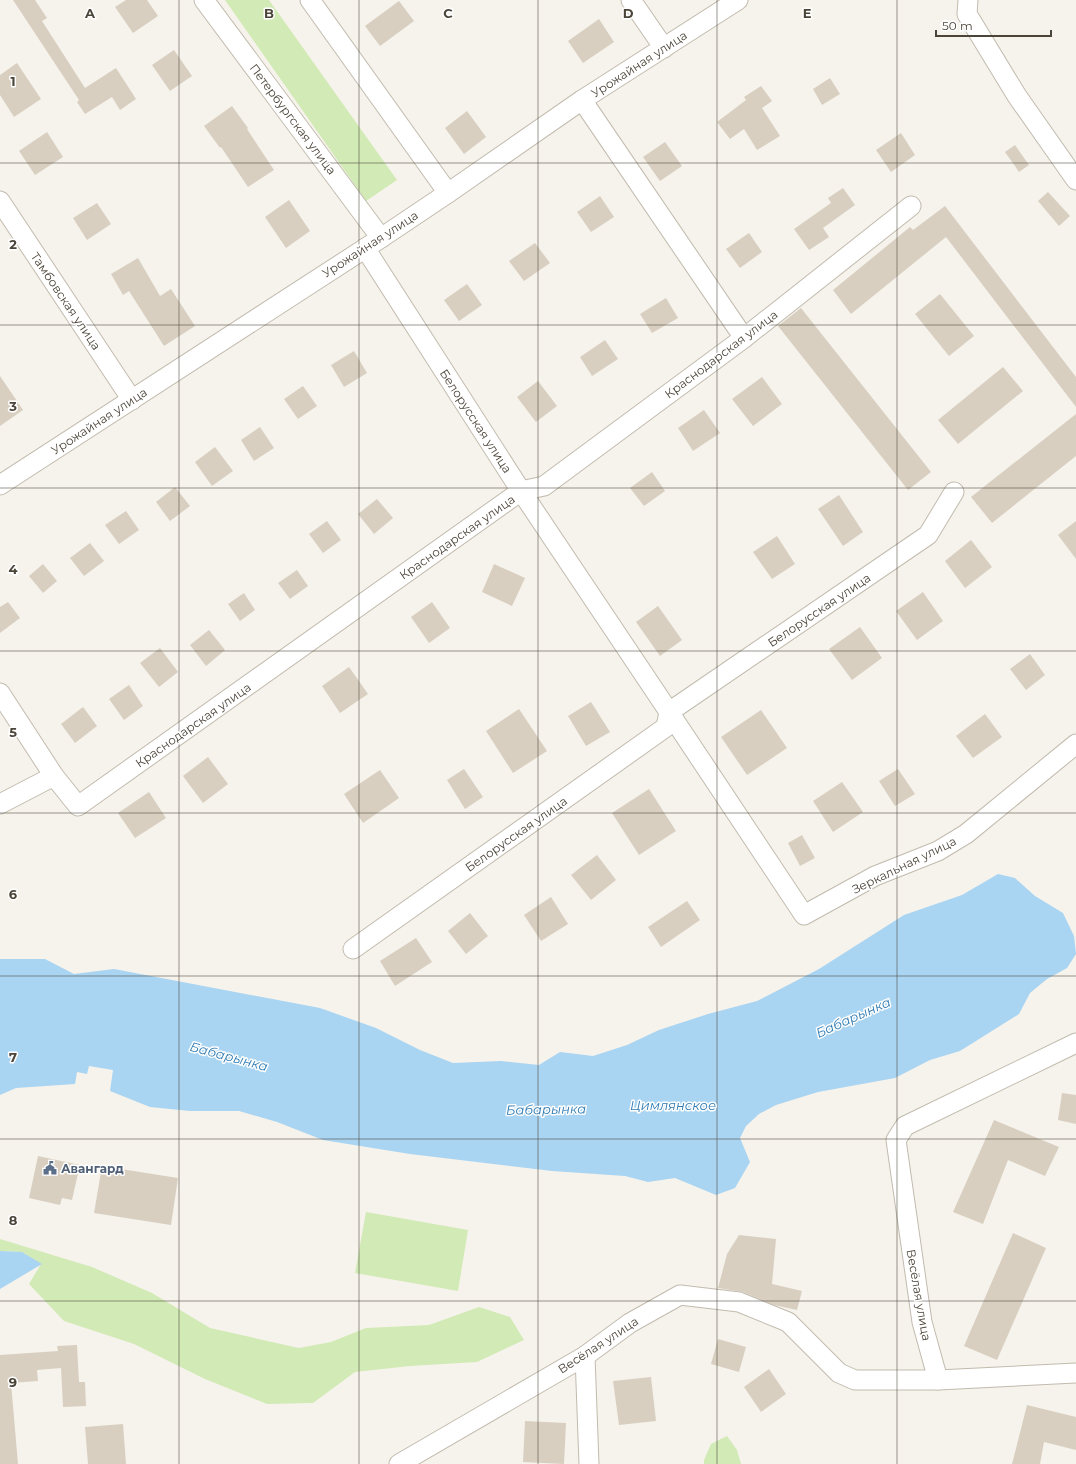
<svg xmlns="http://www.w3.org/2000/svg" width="1076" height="1464" font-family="Montserrat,sans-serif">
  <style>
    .green { fill: #d2eab5 }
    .water { fill: #a9d4f2 }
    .building { fill: #d8cfc1 }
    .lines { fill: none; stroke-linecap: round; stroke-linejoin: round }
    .minor-casing { stroke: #c2bbae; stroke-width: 21 }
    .minor { stroke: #fff; stroke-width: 19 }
    .grid { fill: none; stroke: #4b4439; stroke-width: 1; stroke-opacity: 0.55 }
    .labels { text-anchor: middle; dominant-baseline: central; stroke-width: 3; stroke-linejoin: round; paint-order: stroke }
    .street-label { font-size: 12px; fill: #4b4439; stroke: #fff }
    .service-label { font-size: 12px; font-weight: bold; fill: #4e5e75; stroke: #fff; text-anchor: start }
    .water-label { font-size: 13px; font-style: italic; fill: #2e7ab2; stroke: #fff }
    .grid-label { font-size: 13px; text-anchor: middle; font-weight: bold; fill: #4b4439; stroke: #fff; stroke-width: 3; stroke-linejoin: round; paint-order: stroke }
  </style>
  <rect width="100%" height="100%" fill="#f6f3ec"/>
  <!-- green -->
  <g class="green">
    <polygon points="225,0 269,0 397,180 366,201"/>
    <polygon points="366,1212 468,1230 458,1291 355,1273"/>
    <polygon points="0,1239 92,1267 152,1293 210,1328 299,1348 331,1342 366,1328 429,1325 479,1307 510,1317 524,1340 477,1362 410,1366 355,1372 313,1403 267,1404 205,1379 134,1344 64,1321 29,1284 41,1264 22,1252 0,1251"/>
    <polygon points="727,1436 737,1450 741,1464 704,1464 704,1460 711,1444"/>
  </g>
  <!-- water -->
  <g class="water">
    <polygon points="998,874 1015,878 1035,896 1063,913 1074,936 1076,954 1067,968 1047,979 1030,993 1019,1014 960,1051 930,1060 895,1078 818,1092 776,1105 759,1114 746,1126 740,1138 750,1162 735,1188 716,1195 675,1178 648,1182 625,1176 552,1171 410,1154 323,1140 277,1122 239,1111 190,1111 150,1107 110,1091 113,1070 89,1066 87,1074 77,1072 75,1084 16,1088 0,1095 0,959 45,959 74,974 114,969 320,1008 376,1028 420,1050 453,1063 501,1061 539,1065 560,1052 593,1056 627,1045 659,1030 708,1014 757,1001 819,969 904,915 962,895"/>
    <polygon points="0,1251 22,1252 42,1264 0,1289"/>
  </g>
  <!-- building -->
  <g class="building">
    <polygon points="13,0 35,0 47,18 42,21 85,88 116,68 136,99 120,110 112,97 85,114 77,102 79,100"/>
    <polygon points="126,0 147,0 158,16 133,33 115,7"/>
    <polygon points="399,1 414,21 380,46 365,26"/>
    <polygon points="599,19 614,42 583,63 568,41"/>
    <polygon points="174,50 192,76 170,91 152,65"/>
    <polygon points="17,63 41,99 14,117 0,95 0,75"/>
    <polygon points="830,78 840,94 822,105 813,89"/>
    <polygon points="761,86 772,101 762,108 780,136 757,150 744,129 730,139 717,122 746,100 744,97"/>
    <polygon points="232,106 248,128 247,129 274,170 248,187 221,147 220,148 204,126"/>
    <polygon points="467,111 486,137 464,154 445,128"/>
    <polygon points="47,132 63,157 35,175 19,151"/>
    <polygon points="901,133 915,155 891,172 876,150"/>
    <polygon points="665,142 682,166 660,181 643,157"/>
    <polygon points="1015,145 1029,165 1019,172 1005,152"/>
    <polygon points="843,188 855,205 823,228 829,237 809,250 794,229 831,203 828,198"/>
    <polygon points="1048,192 1070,216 1059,226 1038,201"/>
    <polygon points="600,196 614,217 591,232 577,212"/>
    <polygon points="289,200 310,231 286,248 265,217"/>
    <polygon points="97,203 111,224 87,240 73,218"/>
    <polygon points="945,206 1076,377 1076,407 946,237 851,314 833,290 910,227 913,230"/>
    <polygon points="749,233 762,252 740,268 726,249"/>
    <polygon points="535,243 550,263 524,281 509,261"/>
    <polygon points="138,258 160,296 171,289 195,326 164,346 129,291 123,295 111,274"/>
    <polygon points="467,284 482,305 459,321 444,300"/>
    <polygon points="940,294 974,336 949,356 915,314"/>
    <polygon points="666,298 678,318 652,333 640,314"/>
    <polygon points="801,308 931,472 908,490 778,326"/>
    <polygon points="605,340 618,359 592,376 580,357"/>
    <polygon points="354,351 367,373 344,387 331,365"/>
    <polygon points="1003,367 1023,391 958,444 938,420"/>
    <polygon points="0,376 23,410 0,426"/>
    <polygon points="762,377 782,404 753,426 732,399"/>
    <polygon points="538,381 557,406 536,422 517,397"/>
    <polygon points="303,386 317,406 298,419 284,399"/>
    <polygon points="704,410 720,433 693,451 678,428"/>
    <polygon points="1076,414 1076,456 992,523 971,497"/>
    <polygon points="260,427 274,448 254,461 241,440"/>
    <polygon points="215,447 233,471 212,486 195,462"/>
    <polygon points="652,472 665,491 644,506 630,488"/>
    <polygon points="175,487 190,506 170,521 156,502"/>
    <polygon points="839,495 863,532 843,546 818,509"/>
    <polygon points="377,499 393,518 374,534 358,514"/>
    <polygon points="126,511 139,530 119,544 105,525"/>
    <polygon points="327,521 341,540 323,553 309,534"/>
    <polygon points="1076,521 1076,559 1058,535"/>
    <polygon points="777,536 795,564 772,579 753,552"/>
    <polygon points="971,540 992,567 965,588 945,561"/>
    <polygon points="90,543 104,561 84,576 70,558"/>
    <polygon points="43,564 57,581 43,593 29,576"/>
    <polygon points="494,564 525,578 512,606 482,592"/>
    <polygon points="297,570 308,586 290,599 278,583"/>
    <polygon points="923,592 943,621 917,640 896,611"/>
    <polygon points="244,593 255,610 240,621 228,604"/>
    <polygon points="8,602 20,618 0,633 0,607"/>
    <polygon points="432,602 450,628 429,643 411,617"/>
    <polygon points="658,606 682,640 660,656 636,622"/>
    <polygon points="860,627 882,658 852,680 829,649"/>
    <polygon points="209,630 225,650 206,666 190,645"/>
    <polygon points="160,648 178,672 159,687 140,663"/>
    <polygon points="1030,654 1045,675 1026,690 1010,669"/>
    <polygon points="349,667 368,694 340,713 322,686"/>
    <polygon points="129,685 143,706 124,720 109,699"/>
    <polygon points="591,702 610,732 586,746 568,716"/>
    <polygon points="83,707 97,726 75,743 61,724"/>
    <polygon points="519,709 547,751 513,773 486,731"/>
    <polygon points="761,710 787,748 747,775 721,737"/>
    <polygon points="985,714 1002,737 973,758 956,736"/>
    <polygon points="208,757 228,784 203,803 183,776"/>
    <polygon points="464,769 483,797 465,809 447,780"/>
    <polygon points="898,769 915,794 895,806 879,781"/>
    <polygon points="380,770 399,798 363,823 344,794"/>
    <polygon points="842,782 863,812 833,832 813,801"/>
    <polygon points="649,789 676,831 639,855 612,813"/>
    <polygon points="149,792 166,818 135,838 118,813"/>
    <polygon points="802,835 815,858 800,866 788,843"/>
    <polygon points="597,855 616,880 591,900 571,875"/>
    <polygon points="551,897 568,924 541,941 524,915"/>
    <polygon points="687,901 700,920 661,947 648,927"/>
    <polygon points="470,913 488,936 466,954 448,931"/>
    <polygon points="416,938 432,962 395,986 380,961"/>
    <polygon points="1062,1093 1076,1095 1076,1124 1058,1120"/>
    <polygon points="994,1120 1059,1147 1045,1176 1008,1160 983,1224 953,1212"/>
    <polygon points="38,1156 80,1165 72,1200 62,1198 60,1205 29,1198"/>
    <polygon points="102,1166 178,1178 171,1225 94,1213"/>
    <polygon points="1013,1233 1046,1248 997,1360 964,1346"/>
    <polygon points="739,1235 776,1239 772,1284 802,1291 797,1310 774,1305 743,1292 718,1288 727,1254"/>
    <polygon points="718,1339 746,1347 739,1372 711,1364"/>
    <polygon points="77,1345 79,1382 85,1382 86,1406 63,1407 61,1368 37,1370 38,1381 11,1383 18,1464 0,1464 0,1355 58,1351 57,1346"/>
    <polygon points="769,1369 786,1394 761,1412 744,1387"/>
    <polygon points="651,1377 656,1421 619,1425 613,1381"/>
    <polygon points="1027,1405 1076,1417 1076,1450 1044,1442 1040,1464 1012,1464"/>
    <polygon points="525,1421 566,1423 564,1464 523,1462"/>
    <polygon points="123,1424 126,1464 88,1464 85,1427"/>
  </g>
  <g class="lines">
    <!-- minor casing -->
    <g class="minor-casing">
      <g id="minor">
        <polyline points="204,0 381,238"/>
        <polyline points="310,0 448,193"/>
        <polyline points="631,0 664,48"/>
        <polyline points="968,0 967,14 1017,96 1076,180"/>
        <polyline points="582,100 744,338"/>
        <polyline points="0,201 132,400"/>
        <polyline points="365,248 521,491 669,712 928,535 954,492"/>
        <polyline points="0,485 381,238 448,193 582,100 738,0"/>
        <polyline points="0,693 54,776"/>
        <polyline points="669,712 804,915 875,876 938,851 966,834 1076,744"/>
        <polyline points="0,804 54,776 78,806 521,491 544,486 744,338 911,206"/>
        <polyline points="353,949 666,727 669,712"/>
        <polyline points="585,1356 589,1464"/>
        <polyline points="938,1380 1076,1373"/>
        <polyline points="399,1464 585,1356 630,1323 680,1295 739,1302 788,1322 839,1373 855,1380 938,1380 922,1322 896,1140 905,1126 1076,1043"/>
      </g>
    </g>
    <!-- minor -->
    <use href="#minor" class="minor"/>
  </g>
  <!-- grid -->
  <path class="grid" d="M 179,0 L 179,1464M 359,0 L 359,1464M 538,0 L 538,1464M 717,0 L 717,1464M 897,0 L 897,1464M 0,163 L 1076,163M 0,325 L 1076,325M 0,488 L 1076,488M 0,651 L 1076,651M 0,813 L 1076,813M 0,976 L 1076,976M 0,1139 L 1076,1139M 0,1301 L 1076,1301"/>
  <!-- icons -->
  <defs>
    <g id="civic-bare" transform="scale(1.08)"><path d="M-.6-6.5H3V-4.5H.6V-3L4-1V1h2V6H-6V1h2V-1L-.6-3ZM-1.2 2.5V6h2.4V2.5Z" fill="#5c6f8a" stroke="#fff" stroke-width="2.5" paint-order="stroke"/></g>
  </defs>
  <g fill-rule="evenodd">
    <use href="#civic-bare" x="50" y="1168"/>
  </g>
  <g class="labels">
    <!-- street labels -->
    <g class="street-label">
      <text transform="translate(639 64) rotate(-33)">Урожайная улица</text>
      <text transform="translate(293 119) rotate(53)">Петербургская улица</text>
      <text transform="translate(370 244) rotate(-33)">Урожайная улица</text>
      <text transform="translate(66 301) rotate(56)">Тамбовская улица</text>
      <text transform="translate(721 354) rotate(-37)">Краснодарская улица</text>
      <text transform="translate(99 421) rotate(-33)">Урожайная улица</text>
      <text transform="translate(476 421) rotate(57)">Белорусская улица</text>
      <text transform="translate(457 537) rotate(-35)">Краснодарская улица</text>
      <text transform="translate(819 610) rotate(-34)">Белорусская улица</text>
      <text transform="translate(193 725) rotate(-35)">Краснодарская улица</text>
      <text transform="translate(516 834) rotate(-35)">Белорусская улица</text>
      <text transform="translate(904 865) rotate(-26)">Зеркальная улица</text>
      <text transform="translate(919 1295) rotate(80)">Весёлая улица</text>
      <text transform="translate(598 1345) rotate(-33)">Весёлая улица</text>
    </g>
    <!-- service labels -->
    <g class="service-label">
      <text x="61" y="1168">Авангард</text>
    </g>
    <!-- water labels -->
    <g class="water-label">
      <text transform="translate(853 1017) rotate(-24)">Бабарынка</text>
      <text transform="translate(229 1056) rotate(15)">Бабарынка</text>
      <text x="673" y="1105">Цимлянское</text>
      <text transform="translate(546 1109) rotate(-1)">Бабарынка</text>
    </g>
  </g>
  <g class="grid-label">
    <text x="90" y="18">A</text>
    <text x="269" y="18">B</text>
    <text x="448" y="18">C</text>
    <text x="628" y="18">D</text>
    <text x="807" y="18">E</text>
    <text x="13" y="86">1</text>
    <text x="13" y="249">2</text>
    <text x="13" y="411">3</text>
    <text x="13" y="574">4</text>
    <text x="13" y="737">5</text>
    <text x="13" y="899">6</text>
    <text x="13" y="1062">7</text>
    <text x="13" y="1225">8</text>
    <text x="13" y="1387">9</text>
  </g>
  <!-- scale -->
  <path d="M936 30v6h115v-6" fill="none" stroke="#4b4439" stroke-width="2"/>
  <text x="942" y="30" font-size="12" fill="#4b4439" stroke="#ffffff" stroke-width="3" paint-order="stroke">50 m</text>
</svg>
